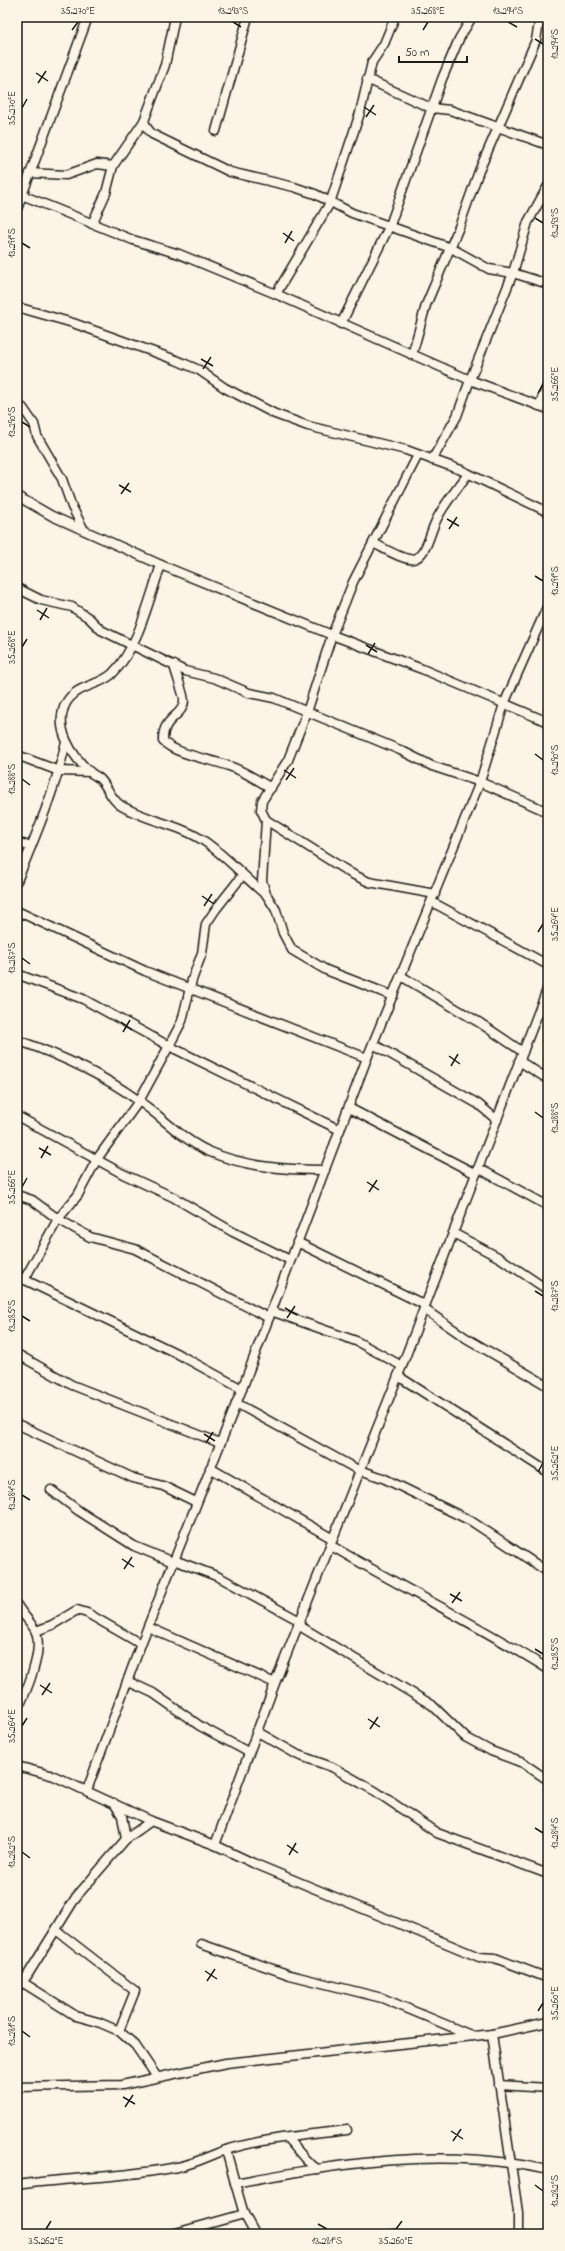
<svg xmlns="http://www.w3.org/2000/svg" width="565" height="2251" font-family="'Indie Flower',sans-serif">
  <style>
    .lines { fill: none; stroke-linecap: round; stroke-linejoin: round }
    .minor-casing { stroke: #1c1c1c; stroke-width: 11 }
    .minor { stroke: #fcf5e5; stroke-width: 8 }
    .ticks { fill: none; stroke: #1c1c1c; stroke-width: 1.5 }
    .neatline { fill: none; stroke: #1c1c1c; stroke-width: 1.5 }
    .ticks-label { font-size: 10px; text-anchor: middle; fill: #1c1c1c }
  </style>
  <rect width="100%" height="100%" fill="#fcf5e5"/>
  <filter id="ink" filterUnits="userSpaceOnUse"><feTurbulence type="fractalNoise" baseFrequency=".025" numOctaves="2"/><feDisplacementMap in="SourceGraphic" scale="8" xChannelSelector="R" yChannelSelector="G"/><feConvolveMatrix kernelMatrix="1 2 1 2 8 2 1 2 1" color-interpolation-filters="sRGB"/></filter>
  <g filter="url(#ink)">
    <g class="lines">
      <!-- minor casing -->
      <g class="minor-casing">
        <g id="minor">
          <polyline points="367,79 431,108 450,110 548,145"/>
          <polyline points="144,121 147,128 152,134 230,172 294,187 315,194 352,213 451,248 489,269 513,273 548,284"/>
          <polyline points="216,131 248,17"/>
          <polyline points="30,173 66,175 97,164 113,166"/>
          <polyline points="17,193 133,240 179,254 276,294 470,380 548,409"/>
          <polyline points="17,209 88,17"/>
          <polyline points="92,224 106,193 113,166 144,121 165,65 175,17"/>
          <polyline points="276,294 330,203 360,113 372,62 384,44 395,17"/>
          <polyline points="17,307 73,323 176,360 199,370 225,388 275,414 308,426 406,450 461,470 548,512"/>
          <polyline points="341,324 390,225 442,79 459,39 472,17"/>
          <polyline points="412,355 426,305 459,227 479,171 536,40 540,17"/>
          <polyline points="17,404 23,408 34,424 37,436 62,479 72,507 84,530"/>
          <polyline points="539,406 548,384"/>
          <polyline points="432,460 457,416 470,380 513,273 528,222 548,186"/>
          <polyline points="17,496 52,516 161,565 332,635 422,669 548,722"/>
          <path d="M 373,543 C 382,547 404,561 413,559 C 426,557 430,533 435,523 C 442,506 457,489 468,474"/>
          <path d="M 161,565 C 149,599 138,649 112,674 C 99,686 76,685 66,703 C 53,727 72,756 90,772 C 93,775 97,776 100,779 C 108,787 110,798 120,805 C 146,821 179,824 204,841 C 226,856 244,877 265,894"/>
          <polyline points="17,588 41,600 72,607 89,618 101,630 185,671 214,678 249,693 274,698 400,750 432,766 480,782 548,812"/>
          <path d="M 174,665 C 175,672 185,697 184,701 C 183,717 162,717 163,741 C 176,755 211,759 229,766 C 244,771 257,780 271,788"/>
          <polyline points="17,755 59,771 90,772"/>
          <polyline points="266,820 352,874 369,882 435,894"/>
          <polyline points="17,842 31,847"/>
          <path d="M 17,881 C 36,835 55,790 66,742"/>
          <polyline points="432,902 548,965"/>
          <polyline points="17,911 145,971 367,1058"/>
          <polyline points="17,974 83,999 169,1046 340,1130"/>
          <polyline points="401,976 480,1023 523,1052"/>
          <polyline points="393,996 326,970 292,950 283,933 276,910 266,894 262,881 266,820 261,810 262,801 288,760 307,712 332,635 353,582 418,455"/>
          <path d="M 17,1040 C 60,1055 102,1074 139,1101 C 162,1117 182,1139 208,1151 C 244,1167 286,1170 325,1170"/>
          <polyline points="373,1044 478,1104 497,1120"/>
          <polyline points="519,1061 548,1079"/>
          <polyline points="349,1108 476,1174"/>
          <polyline points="17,1116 123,1174 173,1197 233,1232 290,1260"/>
          <polyline points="478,1168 548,1206"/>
          <polyline points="17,1195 32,1200 58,1219 90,1237 135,1249 269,1318"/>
          <polyline points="453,1233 500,1258 548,1290"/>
          <polyline points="297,1242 425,1305"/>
          <polyline points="17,1276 178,1354 242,1389"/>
          <polyline points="24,1280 58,1219 78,1195 97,1159 139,1101 169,1046 182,1021 192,980 202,953 206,924 216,909 242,876"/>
          <polyline points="424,1309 466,1338 548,1386"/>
          <polyline points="271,1311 356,1341 402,1366"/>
          <polyline points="17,1354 72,1385 220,1443"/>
          <polyline points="398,1376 548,1472"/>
          <polyline points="236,1403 360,1471"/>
          <polyline points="17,1424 133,1478 163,1486 196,1502"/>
          <polyline points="210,1468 333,1539"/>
          <polyline points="360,1470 383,1478 471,1521 548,1572"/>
          <polyline points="51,1490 79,1511 134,1546 173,1562"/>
          <path d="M 330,1545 C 402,1588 477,1624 548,1669"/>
          <polyline points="174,1560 219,1577 300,1621"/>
          <path d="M 17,1605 C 22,1614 30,1621 35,1630 C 45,1649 26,1693 17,1710"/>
          <polyline points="298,1625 432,1705 465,1737 491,1751 523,1763 548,1780"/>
          <polyline points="148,1627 275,1683"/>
          <polyline points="36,1631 52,1625 77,1610 87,1613 141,1644"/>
          <polyline points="127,1681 153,1693 200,1726 248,1752"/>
          <polyline points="256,1731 298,1755 332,1767 375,1791 437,1833 548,1874"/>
          <polyline points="17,1766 54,1776 151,1821 215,1845 253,1863 479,1957 495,1958 548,1978"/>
          <polyline points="87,1790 141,1644 242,1389 367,1058 480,782 504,704 548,605"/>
          <polyline points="114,1803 122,1816 126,1839"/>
          <polyline points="215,1845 275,1683 398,1376 548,987"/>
          <polyline points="56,1930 135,1991 119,2031"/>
          <polyline points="201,1944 290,1975 382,1998 473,2036"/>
          <polyline points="22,1982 76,2016 98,2022 119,2031 135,2045 157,2077"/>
          <polyline points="17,1988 27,1976 76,1897 126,1839 151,1821"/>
          <polyline points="492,2034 518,2212 518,2234"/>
          <polyline points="499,2085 548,2088"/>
          <polyline points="17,2087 122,2085 226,2063 492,2034 548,2022"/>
          <polyline points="287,2138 306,2160 317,2169"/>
          <path d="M 226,2150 L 235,2183 C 338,2164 443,2146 548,2170"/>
          <polyline points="235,2183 244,2214 255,2234"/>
          <path d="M 17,2185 C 70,2177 125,2178 177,2167 C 195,2164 210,2155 226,2150 C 265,2138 307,2135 347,2130"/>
          <polyline points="172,2234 244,2214"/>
          <polyline points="394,2234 395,2234"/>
        </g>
      </g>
      <!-- minor -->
      <use href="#minor" class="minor"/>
    </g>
  </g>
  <!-- ticks -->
  <path class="ticks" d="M 233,22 L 241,27M 508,22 L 517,27M 72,30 L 78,22M 423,30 L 428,22M 535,39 L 543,44M 36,73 L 48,81M 38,83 L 46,71M 364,107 L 376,115M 22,108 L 27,99M 366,117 L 374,105M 535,218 L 543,223M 283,233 L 294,241M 22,243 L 30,248M 285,243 L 292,231M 201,359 L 213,366M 203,369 L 211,357M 538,393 L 543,384M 22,422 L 30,427M 119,485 L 131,492M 121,494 L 129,483M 447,519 L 459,526M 449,529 L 457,517M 535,576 L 543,581M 37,610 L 49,618M 40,620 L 47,608M 366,645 L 377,652M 22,647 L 27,639M 368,654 L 375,643M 535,754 L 543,760M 284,770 L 296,778M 22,779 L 30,785M 286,780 L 294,768M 202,896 L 214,904M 204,906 L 212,894M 538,932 L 543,924M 22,958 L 30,964M 121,1022 L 132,1030M 123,1032 L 130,1020M 449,1056 L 460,1064M 451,1066 L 458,1054M 535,1112 L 543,1118M 39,1148 L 51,1155M 41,1158 L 48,1146M 367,1182 L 379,1190M 22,1187 L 27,1178M 369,1192 L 377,1180M 535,1291 L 543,1296M 285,1308 L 297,1315M 22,1316 L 30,1321M 287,1318 L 295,1306M 204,1434 L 215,1441M 206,1443 L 213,1432M 538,1472 L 543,1463M 22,1495 L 30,1500M 122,1559 L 134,1567M 124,1569 L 132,1557M 450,1594 L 462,1601M 452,1603 L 460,1592M 535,1649 L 543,1654M 40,1685 L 52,1693M 42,1695 L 50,1683M 368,1719 L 380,1727M 22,1726 L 27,1718M 370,1729 L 378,1717M 535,1828 L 543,1833M 287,1845 L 298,1853M 22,1852 L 30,1858M 289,1855 L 296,1843M 205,1971 L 217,1979M 207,1981 L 215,1969M 538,2011 L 543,2003M 22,2031 L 30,2037M 123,2097 L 135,2104M 125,2107 L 133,2095M 451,2131 L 463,2139M 453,2141 L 461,2129M 535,2185 L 543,2191M 318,2224 L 327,2229M 46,2229 L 51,2221M 396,2229 L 402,2221"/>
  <!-- margin -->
  <rect width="565" height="2251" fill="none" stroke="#fcf5e5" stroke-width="44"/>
  <!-- scale -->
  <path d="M399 56v6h68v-6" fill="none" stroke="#1c1c1c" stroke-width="2"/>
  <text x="405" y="56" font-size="12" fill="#1c1c1c" stroke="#fcf5e5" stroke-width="3" paint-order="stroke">50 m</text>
  <rect x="22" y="22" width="521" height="2207" class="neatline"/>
  <g class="ticks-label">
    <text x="78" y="14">35.270°E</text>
    <text x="233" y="14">13.293°S</text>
    <text x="428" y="14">35.268°E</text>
    <text x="508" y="14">13.294°S</text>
    <text transform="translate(554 44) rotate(-90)" y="4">13.294°S</text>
    <text transform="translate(11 108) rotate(-90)" y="4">35.270°E</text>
    <text transform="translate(554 223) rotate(-90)" y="4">13.293°S</text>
    <text transform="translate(11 243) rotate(-90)" y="4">13.291°S</text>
    <text transform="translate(554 384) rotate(-90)" y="4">35.266°E</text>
    <text transform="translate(11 422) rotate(-90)" y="4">13.290°S</text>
    <text transform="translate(554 581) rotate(-90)" y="4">13.291°S</text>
    <text transform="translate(11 647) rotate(-90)" y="4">35.268°E</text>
    <text transform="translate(554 760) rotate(-90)" y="4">13.290°S</text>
    <text transform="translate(11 779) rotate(-90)" y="4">13.288°S</text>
    <text transform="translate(554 924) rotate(-90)" y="4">35.264°E</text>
    <text transform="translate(11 958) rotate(-90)" y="4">13.287°S</text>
    <text transform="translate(554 1118) rotate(-90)" y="4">13.288°S</text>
    <text transform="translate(11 1187) rotate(-90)" y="4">35.266°E</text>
    <text transform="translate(554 1296) rotate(-90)" y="4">13.287°S</text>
    <text transform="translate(11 1316) rotate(-90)" y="4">13.285°S</text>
    <text transform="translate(554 1463) rotate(-90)" y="4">35.262°E</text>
    <text transform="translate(11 1495) rotate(-90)" y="4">13.284°S</text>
    <text transform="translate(554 1654) rotate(-90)" y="4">13.285°S</text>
    <text transform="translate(11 1726) rotate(-90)" y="4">35.264°E</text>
    <text transform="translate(554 1833) rotate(-90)" y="4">13.284°S</text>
    <text transform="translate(11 1852) rotate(-90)" y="4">13.282°S</text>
    <text transform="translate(554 2003) rotate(-90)" y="4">35.260°E</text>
    <text transform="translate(11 2031) rotate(-90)" y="4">13.281°S</text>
    <text transform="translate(554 2191) rotate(-90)" y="4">13.282°S</text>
    <text x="46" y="2244">35.262°E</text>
    <text x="327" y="2244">13.281°S</text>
    <text x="396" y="2244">35.260°E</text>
  </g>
</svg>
